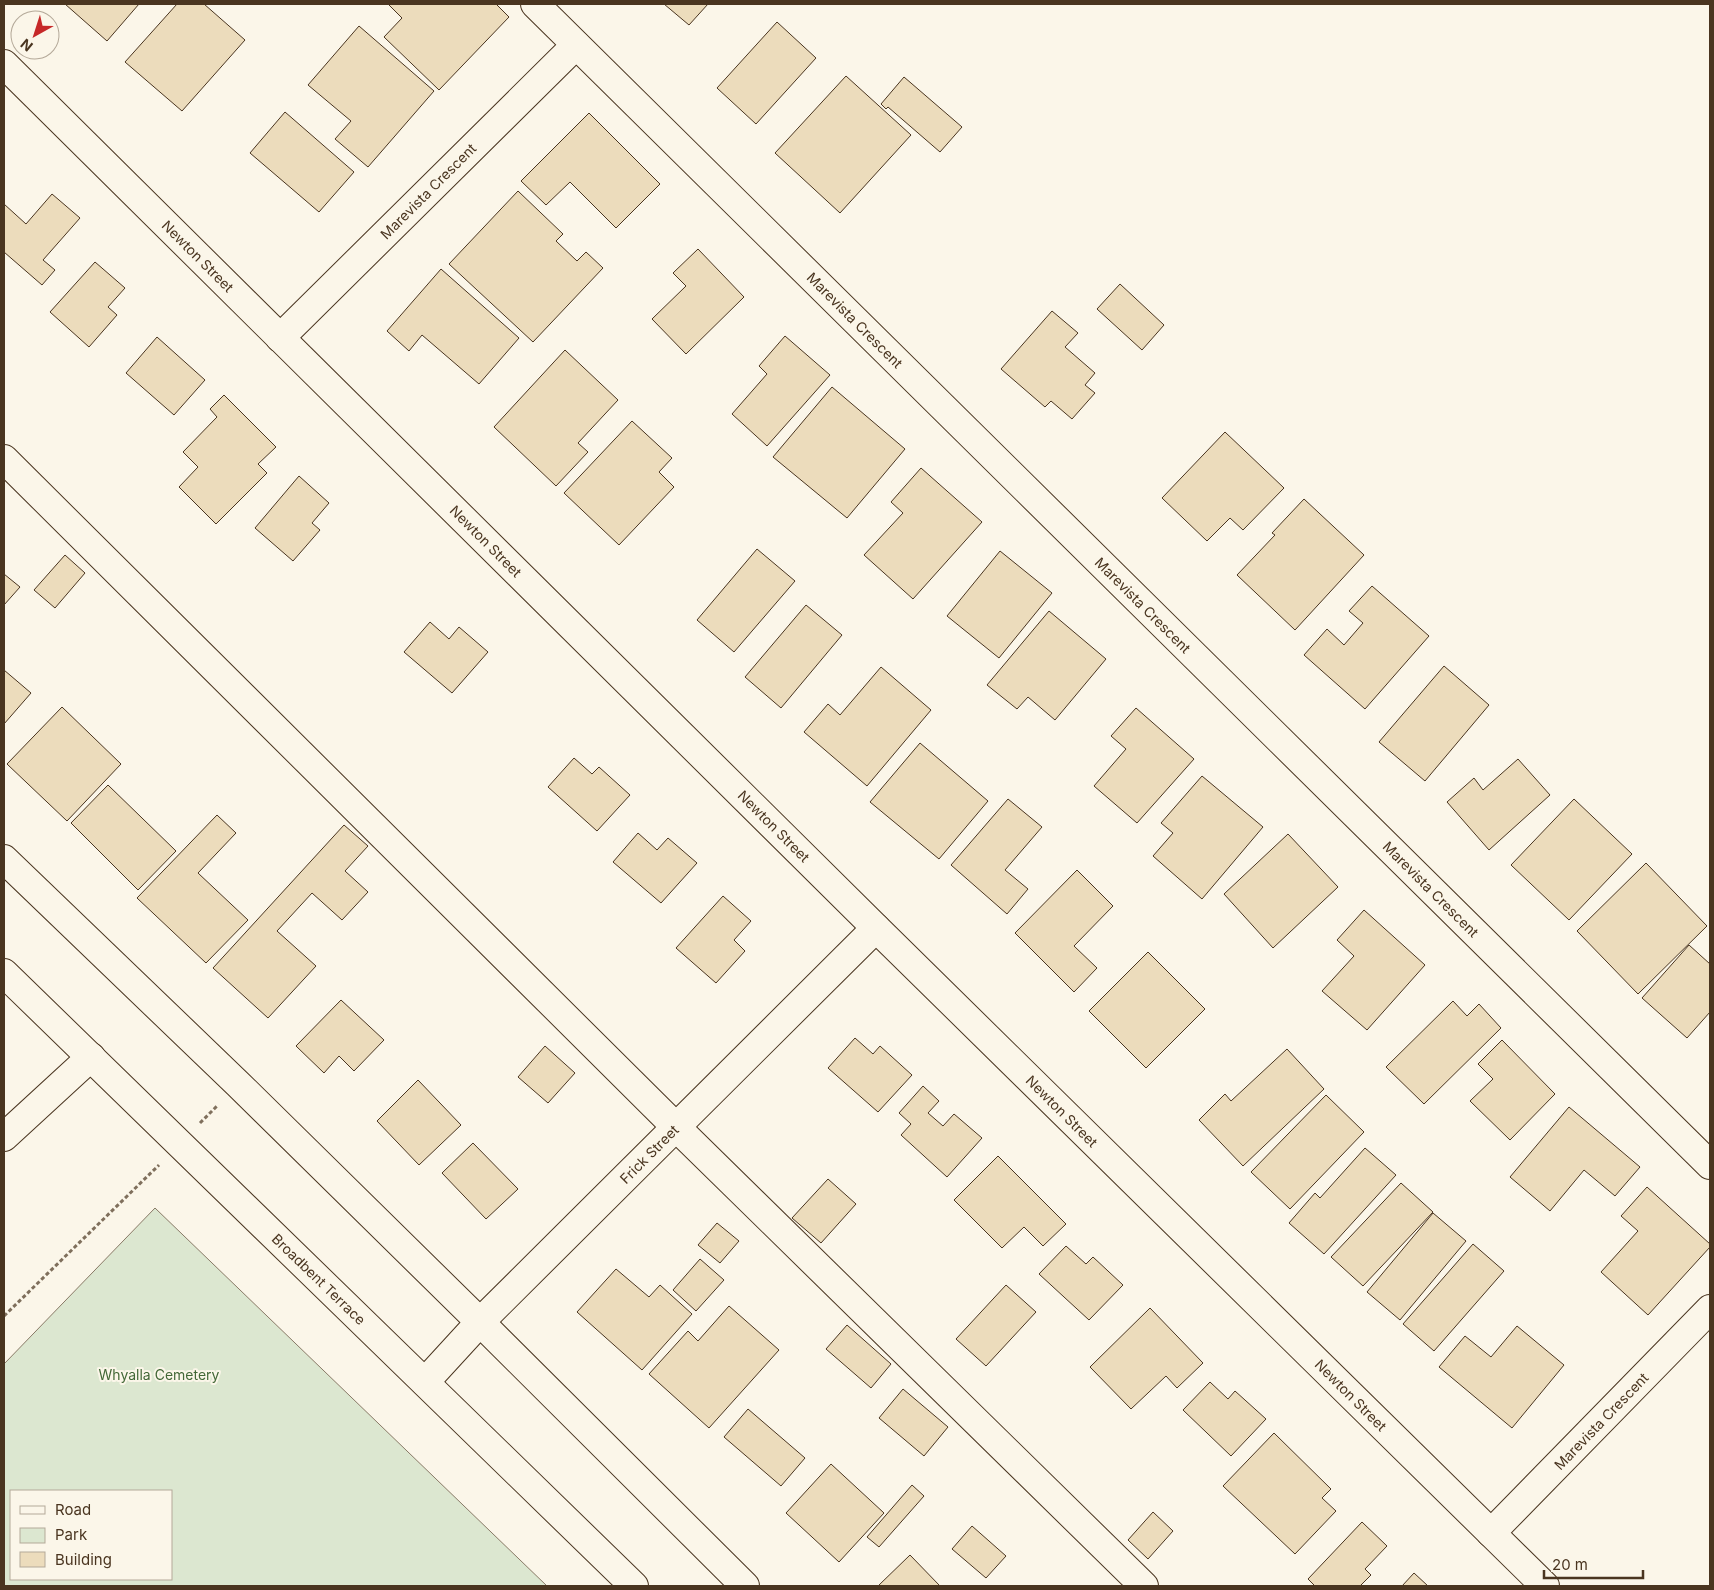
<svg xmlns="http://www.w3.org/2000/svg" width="1714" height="1590" font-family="Inter,sans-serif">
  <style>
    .green { fill: #dce7d0; stroke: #887966; fill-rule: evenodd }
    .building { fill: #ecdcbc; stroke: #4a3520 }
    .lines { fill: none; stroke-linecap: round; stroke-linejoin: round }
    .minor-casing { stroke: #4a3520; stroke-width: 30 }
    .major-casing { stroke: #4a3520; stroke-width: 30 }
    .path { stroke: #7f6f5c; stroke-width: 3; stroke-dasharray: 4 2.5; stroke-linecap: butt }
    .minor { stroke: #fbf6e9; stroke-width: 28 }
    .major { stroke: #fbf6e9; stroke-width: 28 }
    .labels { text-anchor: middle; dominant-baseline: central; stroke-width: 4; stroke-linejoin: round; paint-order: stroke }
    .street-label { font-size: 14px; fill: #4a3520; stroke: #fbf6e9 }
    .park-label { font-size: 14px; fill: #436837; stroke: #fbf6e9 }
  </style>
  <rect width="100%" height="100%" fill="#fbf6e9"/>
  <!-- green -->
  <path class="green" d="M 155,1208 L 547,1586 L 4,1586 L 4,1364 ZM 11,1491 L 171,1491 L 171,1579 L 11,1579 Z"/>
  <!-- building -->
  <g class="building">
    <polygon points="65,4 139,4 107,41"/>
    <polygon points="177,4 204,4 245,40 182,111 125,62"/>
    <polygon points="388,4 496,4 509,17 439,90 384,37 402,18"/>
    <polygon points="664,4 708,4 689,25"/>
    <polygon points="777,22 816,58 756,124 717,88"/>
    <polygon points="359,26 434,91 368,167 335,139 351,121 308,85"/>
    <polygon points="846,76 911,135 840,213 775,153"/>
    <polygon points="904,77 962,127 940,152 888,107 886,109 881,104"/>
    <polygon points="285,112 354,172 319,212 250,153"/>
    <polygon points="589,113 660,184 616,228 570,182 546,205 521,181"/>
    <polygon points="518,191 563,234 556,241 577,261 586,252 603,268 533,342 449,264"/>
    <polygon points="52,194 80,218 43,260 55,270 42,285 4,252 4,204 26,224"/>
    <polygon points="698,249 744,297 686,354 652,319 686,286 673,273"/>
    <polygon points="95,262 125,288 108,307 117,315 89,347 50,312"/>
    <polygon points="441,269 519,338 479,384 422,335 409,351 387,331"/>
    <polygon points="1120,284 1164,325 1142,350 1097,309"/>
    <polygon points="1052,311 1078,333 1065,347 1095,373 1085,385 1095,393 1072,419 1051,401 1045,407 1001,369"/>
    <polygon points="785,336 830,375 767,446 732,414 767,374 759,366"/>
    <polygon points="157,337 205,380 174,415 126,373"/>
    <polygon points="565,350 618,400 578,443 588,452 556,486 494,427"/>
    <polygon points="832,387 905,449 847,518 773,457"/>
    <polygon points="224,395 276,447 258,464 267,473 216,524 179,487 198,467 183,452 217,417 210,409"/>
    <polygon points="632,421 672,458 659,472 674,487 619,545 564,493"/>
    <polygon points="1225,432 1284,488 1243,530 1230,518 1207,541 1162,498"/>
    <polygon points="921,468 982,522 913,599 864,555 903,513 891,502"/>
    <polygon points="299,476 329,503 312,523 320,530 293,561 255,528"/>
    <polygon points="1304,499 1364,555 1295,630 1237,575 1275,535 1272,533"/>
    <polygon points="757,549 795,581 734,652 697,620"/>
    <polygon points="1000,551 1052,593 999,658 947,616"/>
    <polygon points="65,555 85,573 55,608 34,590"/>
    <polygon points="4,574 20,587 4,605"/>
    <polygon points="1372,586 1429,636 1365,709 1304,655 1327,629 1344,645 1363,623 1349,611"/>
    <polygon points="806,605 842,635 781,708 745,677"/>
    <polygon points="1049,611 1106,659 1055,720 1028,697 1017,709 987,685"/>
    <polygon points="430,622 449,639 459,627 488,652 452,693 404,652"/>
    <polygon points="1444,666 1489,705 1425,781 1379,742"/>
    <polygon points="881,667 931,710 867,786 804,732 828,704 840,715"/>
    <polygon points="4,670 31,693 4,724"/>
    <polygon points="62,707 121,764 67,821 7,764"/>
    <polygon points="1136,708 1194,759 1137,823 1094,786 1126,749 1111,736"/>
    <polygon points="920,743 988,801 939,859 870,802"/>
    <polygon points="574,758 592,774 599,767 630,795 597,831 548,787"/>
    <polygon points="1518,759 1550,795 1489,850 1447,802 1474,778 1483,790"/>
    <polygon points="1202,776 1263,827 1202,899 1153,856 1173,833 1161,823"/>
    <polygon points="108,785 176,851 138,890 71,823"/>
    <polygon points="1008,799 1042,827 1005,870 1028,889 1007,914 951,865"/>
    <polygon points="1574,799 1632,854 1569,920 1511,865"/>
    <polygon points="217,815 236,833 198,873 248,920 206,963 137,898"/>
    <polygon points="344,825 368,846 345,871 368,892 342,920 312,893 277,931 316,966 268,1018 213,968"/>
    <polygon points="638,833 657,850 668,838 697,863 661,903 613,862"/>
    <polygon points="1288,834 1338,887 1273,948 1224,894"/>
    <polygon points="1646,863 1707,926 1638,994 1577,931"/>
    <polygon points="1077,870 1113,906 1074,946 1097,968 1074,992 1015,933"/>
    <polygon points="723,896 751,921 734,940 745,951 716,983 676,948"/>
    <polygon points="1364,910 1425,965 1367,1030 1322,991 1354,956 1337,940"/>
    <polygon points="1689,945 1710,964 1710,1012 1687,1038 1642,998"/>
    <polygon points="1148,952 1205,1009 1146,1068 1089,1011"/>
    <polygon points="341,1000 384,1040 354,1071 339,1056 324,1073 296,1046"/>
    <polygon points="1453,1001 1467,1016 1479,1004 1501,1028 1424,1104 1386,1067"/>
    <polygon points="855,1038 873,1054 880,1046 912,1075 878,1112 828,1068"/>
    <polygon points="1502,1040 1555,1094 1510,1140 1470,1101 1493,1079 1478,1064"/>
    <polygon points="545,1046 575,1073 548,1103 518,1077"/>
    <polygon points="1287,1049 1324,1089 1243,1166 1199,1120 1225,1094 1231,1101"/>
    <polygon points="418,1080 461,1125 419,1165 377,1121"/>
    <polygon points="923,1086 939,1101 928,1113 943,1126 954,1114 982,1138 947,1177 901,1135 911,1124 899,1113"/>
    <polygon points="1326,1095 1364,1132 1290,1209 1251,1172"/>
    <polygon points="1569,1107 1640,1167 1615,1196 1584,1170 1550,1211 1510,1177"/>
    <polygon points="473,1143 518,1189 486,1219 442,1173"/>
    <polygon points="1365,1148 1396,1175 1324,1254 1289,1223 1315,1193 1320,1198"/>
    <polygon points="998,1156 1066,1224 1043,1246 1024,1227 1002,1248 954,1200"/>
    <polygon points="828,1179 856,1204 821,1243 792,1218"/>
    <polygon points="1401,1183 1433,1212 1363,1286 1331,1257"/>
    <polygon points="1647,1187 1710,1244 1710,1247 1648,1315 1601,1272 1638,1231 1621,1216"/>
    <polygon points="1433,1213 1466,1241 1400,1320 1367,1292"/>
    <polygon points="717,1223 739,1241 720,1263 698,1245"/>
    <polygon points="1473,1244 1504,1271 1434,1351 1403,1324"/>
    <polygon points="1066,1246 1086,1264 1093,1257 1123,1285 1089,1320 1039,1274"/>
    <polygon points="700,1259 724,1280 696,1311 673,1290"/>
    <polygon points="616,1269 649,1297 660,1285 692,1314 642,1370 577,1312"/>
    <polygon points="1006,1285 1036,1312 986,1366 956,1339"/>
    <polygon points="729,1306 779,1350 709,1428 649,1374 688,1331 698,1341"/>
    <polygon points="1150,1308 1203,1363 1177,1388 1166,1376 1131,1409 1090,1367"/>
    <polygon points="847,1325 891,1364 871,1388 826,1349"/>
    <polygon points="1517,1326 1564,1365 1512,1428 1439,1367 1465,1336 1491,1357"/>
    <polygon points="1210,1382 1228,1399 1235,1391 1266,1419 1231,1456 1183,1410"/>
    <polygon points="903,1389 948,1427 924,1456 879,1418"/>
    <polygon points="748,1409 805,1458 781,1486 724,1437"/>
    <polygon points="1274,1433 1331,1489 1322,1498 1336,1511 1295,1554 1223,1486"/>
    <polygon points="831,1464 884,1513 839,1562 786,1513"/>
    <polygon points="912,1485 924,1496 879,1547 867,1537"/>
    <polygon points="1153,1512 1173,1531 1148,1559 1128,1540"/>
    <polygon points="1362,1522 1387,1546 1365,1569 1371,1575 1360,1586 1315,1586 1308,1579"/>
    <polygon points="972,1526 1006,1556 986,1578 952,1549"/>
    <polygon points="910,1555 940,1586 878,1586"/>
    <polygon points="1414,1573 1428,1586 1402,1586"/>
  </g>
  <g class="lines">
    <!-- minor casing -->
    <g class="minor-casing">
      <g id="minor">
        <polyline points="535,4 1710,1165"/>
        <polyline points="4,64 876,928 1545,1586"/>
        <polyline points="280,338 576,45"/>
        <polyline points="4,459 676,1127 1144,1586"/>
        <polyline points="4,859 238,1084 480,1322 745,1586"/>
        <polyline points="4,1137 91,1057"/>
        <polyline points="425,1382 480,1322 876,928"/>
        <polyline points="1491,1533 1710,1309"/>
      </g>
    </g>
    <!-- major casing -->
    <g class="major-casing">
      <polyline id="major" points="4,973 634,1586"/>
    </g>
    <!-- path -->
    <g class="path">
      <polyline points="200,1123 217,1106"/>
      <polyline points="4,1316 159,1165"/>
    </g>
    <!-- minor -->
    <use href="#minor" class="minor"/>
    <!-- major -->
    <use href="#major" class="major"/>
  </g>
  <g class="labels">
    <!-- street labels -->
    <g class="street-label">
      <text transform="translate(428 191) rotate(-45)">Marevista Crescent</text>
      <text transform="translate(198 256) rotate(45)">Newton Street</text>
      <text transform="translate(855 320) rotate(45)">Marevista Crescent</text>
      <text transform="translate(486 541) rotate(45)">Newton Street</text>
      <text transform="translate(1143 605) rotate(45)">Marevista Crescent</text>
      <text transform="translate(774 826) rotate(45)">Newton Street</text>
      <text transform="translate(1431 889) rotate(45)">Marevista Crescent</text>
      <text transform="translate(1062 1111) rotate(45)">Newton Street</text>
      <text transform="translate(649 1154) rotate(-45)">Frick Street</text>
      <text transform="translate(319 1279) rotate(44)">Broadbent Terrace</text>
      <text transform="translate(1351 1395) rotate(45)">Newton Street</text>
      <text transform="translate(1601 1421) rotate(-46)">Marevista Crescent</text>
    </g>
    <!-- park labels -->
    <g class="park-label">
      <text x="159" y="1374">Whyalla Cemetery</text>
    </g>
  </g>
  <!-- border -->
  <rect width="1714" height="1590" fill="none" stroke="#4a3520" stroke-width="10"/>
  <!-- legend -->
  <rect x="10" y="1490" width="162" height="90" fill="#fbf6e9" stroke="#b4a999"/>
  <rect x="20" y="1506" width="25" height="8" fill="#fbf6e9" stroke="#b4a999"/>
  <text x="55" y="1515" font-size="15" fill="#4a3520">Road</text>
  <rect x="20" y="1528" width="25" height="15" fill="#dce7d0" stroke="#b4a999"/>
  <text x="55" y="1540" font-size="15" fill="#4a3520">Park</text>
  <rect x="20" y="1552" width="25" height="15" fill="#ecdcbc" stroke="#b4a999"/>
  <text x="55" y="1565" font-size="15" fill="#4a3520">Building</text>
  <!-- north arrow -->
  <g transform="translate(35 35) rotate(219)"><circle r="24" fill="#fbf6e9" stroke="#b4a999"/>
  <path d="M0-4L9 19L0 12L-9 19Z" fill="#c62828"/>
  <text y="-8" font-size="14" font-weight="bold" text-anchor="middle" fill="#4a3520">N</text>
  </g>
  <!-- scale -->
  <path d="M1544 1570v8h99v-8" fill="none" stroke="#4a3520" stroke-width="2.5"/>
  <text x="1552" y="1570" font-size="15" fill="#4a3520" stroke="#fbf6e9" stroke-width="4" paint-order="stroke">20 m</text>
</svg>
